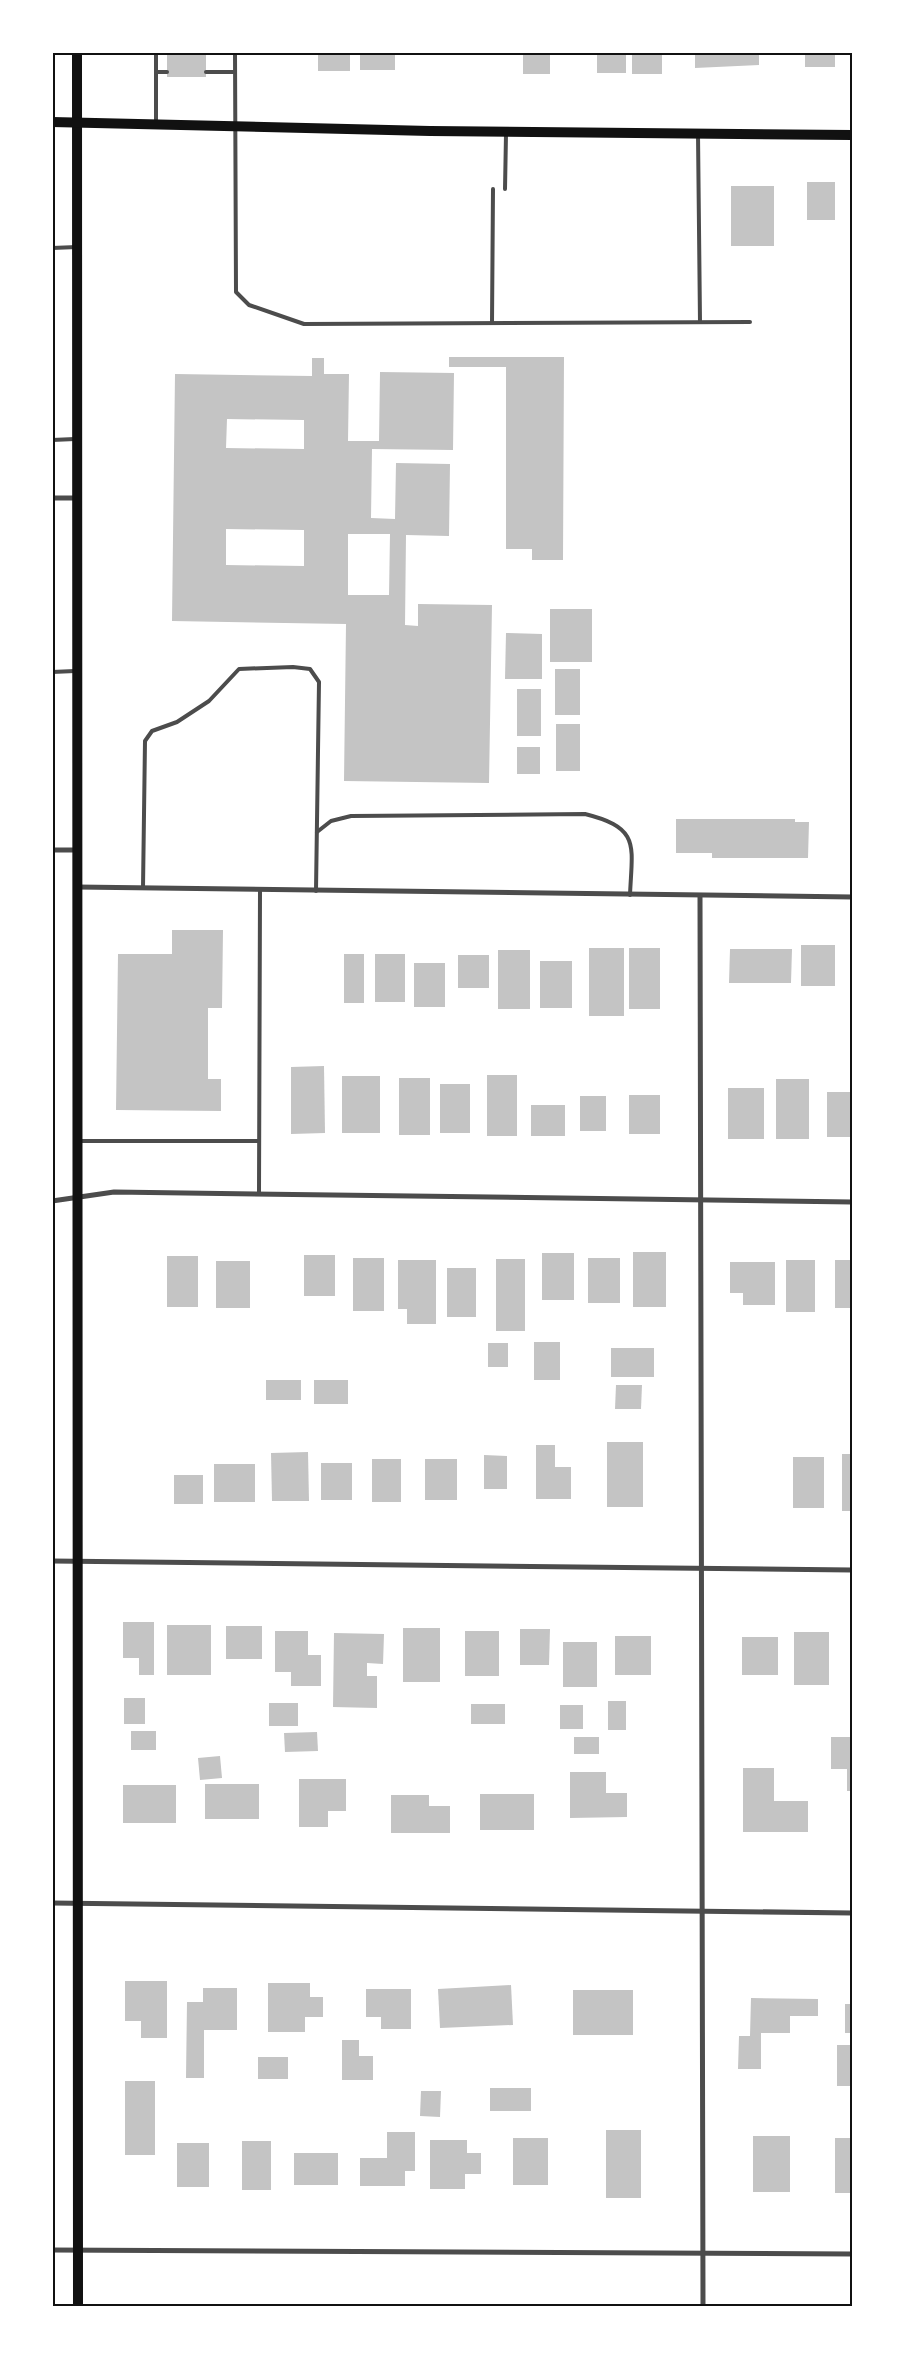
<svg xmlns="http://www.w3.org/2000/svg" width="905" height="2359" font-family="'Roboto Condensed',sans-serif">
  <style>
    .building { fill: #c4c4c4; fill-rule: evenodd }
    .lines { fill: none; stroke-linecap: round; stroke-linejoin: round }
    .service { stroke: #4c4c4c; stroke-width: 4 }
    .minor { stroke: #4c4c4c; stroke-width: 5 }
    .secondary { stroke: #111; stroke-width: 10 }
    .neatline { fill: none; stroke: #111; stroke-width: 2 }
  </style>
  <rect width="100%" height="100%" fill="#fff"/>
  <!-- building -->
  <g class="building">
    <rect x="167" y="52" width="39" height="25"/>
    <rect x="318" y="52" width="32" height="19"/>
    <rect x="360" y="52" width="35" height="18"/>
    <rect x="523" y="52" width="27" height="22"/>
    <rect x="597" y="52" width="29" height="21"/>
    <rect x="632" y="52" width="30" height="22"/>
    <polygon points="695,52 759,52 759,65 695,68"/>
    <rect x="805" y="52" width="30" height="15"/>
    <rect x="807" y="182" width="28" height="38"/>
    <rect x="731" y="186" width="43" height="60"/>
    <polygon points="449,357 564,357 563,560 532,560 532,549 506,549 506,367 449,367"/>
    <path d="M 312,358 L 324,358 L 324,374 L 349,374 L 348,441 L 379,441 L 380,372 L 454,373 L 453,450 L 372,449 L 371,518 L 395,519 L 396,463 L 450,464 L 449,536 L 406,535 L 405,625 L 418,626 L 418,604 L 492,605 L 489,783 L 344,781 L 346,624 L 172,621 L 175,374 L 312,376 ZM 227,419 L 304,420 L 304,449 L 226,448 ZM 226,529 L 304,530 L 304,566 L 226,565 ZM 348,534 L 390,534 L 389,595 L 348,595 Z"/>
    <rect x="550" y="609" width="42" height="53"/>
    <polygon points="506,633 542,634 542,679 505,679"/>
    <rect x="555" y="669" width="25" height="46"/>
    <rect x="517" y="689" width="24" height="47"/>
    <rect x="556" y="724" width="24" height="47"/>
    <rect x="517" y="747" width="23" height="27"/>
    <polygon points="676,819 795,819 795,822 809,822 808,858 712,858 712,853 676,853"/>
    <polygon points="172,930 223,930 222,1008 208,1008 208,1079 221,1079 221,1111 116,1110 118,954 172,954"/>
    <rect x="801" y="945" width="34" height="41"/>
    <rect x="589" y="948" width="35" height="68"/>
    <rect x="629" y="948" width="31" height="61"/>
    <polygon points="730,949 792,949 791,983 729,983"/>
    <rect x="498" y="950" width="32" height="59"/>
    <rect x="344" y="954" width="20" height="49"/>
    <rect x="375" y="954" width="30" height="48"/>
    <rect x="458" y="955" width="31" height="33"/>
    <rect x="540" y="961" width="32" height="47"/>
    <rect x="414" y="963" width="31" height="44"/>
    <polygon points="324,1066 325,1133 291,1134 291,1067"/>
    <rect x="487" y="1075" width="30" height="61"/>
    <rect x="342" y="1076" width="38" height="57"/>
    <rect x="399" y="1078" width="31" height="57"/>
    <rect x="776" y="1079" width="33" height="60"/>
    <rect x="440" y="1084" width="30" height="49"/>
    <rect x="728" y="1088" width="36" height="51"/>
    <rect x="827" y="1092" width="25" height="45"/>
    <rect x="629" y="1095" width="31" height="39"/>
    <rect x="580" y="1096" width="26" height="35"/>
    <rect x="531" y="1105" width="34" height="31"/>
    <rect x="633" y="1252" width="33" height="55"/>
    <rect x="542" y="1253" width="32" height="47"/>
    <rect x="304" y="1255" width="31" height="41"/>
    <rect x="167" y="1256" width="31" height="51"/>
    <rect x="353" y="1258" width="31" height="53"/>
    <rect x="588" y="1258" width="32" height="45"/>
    <rect x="496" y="1259" width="29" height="72"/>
    <polygon points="398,1260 436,1260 436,1324 407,1324 407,1309 398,1309"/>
    <rect x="786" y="1260" width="29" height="52"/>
    <rect x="835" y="1260" width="17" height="48"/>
    <rect x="216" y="1261" width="34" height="47"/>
    <polygon points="730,1262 775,1262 775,1305 743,1305 743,1293 730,1293"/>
    <rect x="447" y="1268" width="29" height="49"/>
    <rect x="534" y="1342" width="26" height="38"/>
    <rect x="488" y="1343" width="20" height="24"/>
    <rect x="611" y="1348" width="43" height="29"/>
    <rect x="266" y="1380" width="35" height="20"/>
    <rect x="314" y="1380" width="34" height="24"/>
    <polygon points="616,1385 642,1385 641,1409 615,1409"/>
    <rect x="607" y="1442" width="36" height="65"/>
    <polygon points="536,1445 555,1445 555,1467 571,1467 571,1499 536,1499"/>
    <polygon points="308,1452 309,1501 272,1501 271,1453"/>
    <rect x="842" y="1454" width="10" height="57"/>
    <polygon points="484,1455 507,1456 507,1489 484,1489"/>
    <rect x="793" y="1457" width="31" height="51"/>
    <rect x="372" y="1459" width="29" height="43"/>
    <rect x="425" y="1459" width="32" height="41"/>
    <rect x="321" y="1463" width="31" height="37"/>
    <rect x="214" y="1464" width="41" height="38"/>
    <rect x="174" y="1475" width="29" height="29"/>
    <polygon points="123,1622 154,1622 154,1675 139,1675 139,1658 123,1658"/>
    <rect x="167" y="1625" width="44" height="50"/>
    <rect x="226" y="1626" width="36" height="33"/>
    <rect x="403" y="1628" width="37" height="54"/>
    <polygon points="520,1629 550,1629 549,1665 520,1665"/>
    <polygon points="275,1631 308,1631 308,1655 321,1655 321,1686 291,1686 291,1672 275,1672"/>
    <rect x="465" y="1631" width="34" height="45"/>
    <rect x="794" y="1632" width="35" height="53"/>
    <polygon points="334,1633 384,1634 383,1664 367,1663 367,1676 377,1676 377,1708 333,1707"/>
    <rect x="615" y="1636" width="36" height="39"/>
    <rect x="742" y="1637" width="36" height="38"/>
    <rect x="850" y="1641" width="2" height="48"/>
    <rect x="563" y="1642" width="34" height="45"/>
    <rect x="124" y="1698" width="21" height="26"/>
    <rect x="608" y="1701" width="18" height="29"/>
    <rect x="269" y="1703" width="29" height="23"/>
    <rect x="471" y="1704" width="34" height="20"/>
    <rect x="560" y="1705" width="23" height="24"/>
    <rect x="131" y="1731" width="25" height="19"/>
    <polygon points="317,1732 318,1751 285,1752 284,1733"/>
    <rect x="574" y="1737" width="25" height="17"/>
    <polygon points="831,1737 852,1737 852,1791 847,1791 847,1769 831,1769"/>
    <polygon points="220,1756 222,1778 200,1780 198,1758"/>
    <polygon points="743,1768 774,1768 774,1801 808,1801 808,1832 743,1832"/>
    <polygon points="570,1772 606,1772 606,1793 627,1793 627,1817 570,1818"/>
    <polygon points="299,1779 346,1779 346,1811 328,1811 328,1827 299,1827"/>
    <rect x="205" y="1784" width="54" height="35"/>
    <rect x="123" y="1785" width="53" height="38"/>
    <rect x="480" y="1794" width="54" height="36"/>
    <polygon points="391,1795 429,1795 429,1806 450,1806 450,1833 391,1833"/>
    <polygon points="125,1981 167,1981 167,2038 141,2038 141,2021 125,2021"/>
    <polygon points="268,1983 310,1983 310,1997 323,1997 323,2017 305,2017 305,2032 268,2032"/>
    <polygon points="511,1985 513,2025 440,2028 438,1989"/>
    <polygon points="203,1988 237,1988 237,2030 204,2030 204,2078 186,2078 187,2002 203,2002"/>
    <polygon points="366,1989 411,1989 411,2029 381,2029 381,2017 366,2017"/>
    <rect x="573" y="1990" width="60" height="45"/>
    <polygon points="751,1998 818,1999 818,2016 790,2016 790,2033 761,2033 761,2069 738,2069 739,2036 750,2036"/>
    <rect x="845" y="2004" width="7" height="29"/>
    <polygon points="342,2040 359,2040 359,2056 373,2056 373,2080 342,2080"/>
    <rect x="837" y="2045" width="15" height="41"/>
    <rect x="258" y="2057" width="30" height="22"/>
    <rect x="125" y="2081" width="30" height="74"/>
    <rect x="490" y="2088" width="41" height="23"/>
    <polygon points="421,2091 441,2091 440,2117 420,2116"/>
    <rect x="606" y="2130" width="35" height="68"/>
    <polygon points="387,2132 415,2132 415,2171 405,2171 405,2186 360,2186 360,2158 387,2158"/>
    <rect x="753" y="2136" width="37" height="56"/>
    <rect x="513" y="2138" width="35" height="47"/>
    <rect x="835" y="2138" width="17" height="55"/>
    <polygon points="430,2140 467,2140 467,2153 481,2153 481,2174 465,2174 465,2189 430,2189"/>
    <rect x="242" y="2141" width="29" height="49"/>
    <rect x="177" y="2143" width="32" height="44"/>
    <rect x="294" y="2153" width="44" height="32"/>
  </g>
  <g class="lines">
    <!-- service -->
    <g class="service">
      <polyline points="235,52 236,292 249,305 304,324 750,322"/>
      <polyline points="206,53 235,53"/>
      <polyline points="156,72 167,72"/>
      <polyline points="206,72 235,72"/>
      <polyline points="156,123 156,52"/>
      <polyline points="698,134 700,322"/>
      <polyline points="505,189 506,134"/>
      <polyline points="52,248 77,247"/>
      <polyline points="492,323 493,189"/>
      <polyline points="52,440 75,439"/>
      <polyline points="52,672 75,671"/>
      <path d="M 317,832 L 331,821 L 351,816 L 585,814 C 641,828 632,845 630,895"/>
      <polyline points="143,888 145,741 152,731 177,722 209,701 239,669 293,667 310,669 319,682 316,891"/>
      <polyline points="80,1141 259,1141"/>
      <polyline points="259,1194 260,890"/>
    </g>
    <!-- minor -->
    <g class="minor">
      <polyline points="52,498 76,498"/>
      <polyline points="52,850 77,850"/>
      <polyline points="77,887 852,897"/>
      <polyline points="700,896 703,2306"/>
      <polyline points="52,1201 114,1192 852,1202"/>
      <polyline points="52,1561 852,1570"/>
      <polyline points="52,1903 852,1913"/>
      <polyline points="52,2250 852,2254"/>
    </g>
    <!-- secondary -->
    <g class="secondary">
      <polyline points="77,52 78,2306"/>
      <polyline points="52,122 430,131 852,135"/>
    </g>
  </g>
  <!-- border -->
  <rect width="905" height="2359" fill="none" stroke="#ffffff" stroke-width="108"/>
  <rect x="54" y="54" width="797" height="2251" class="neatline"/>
</svg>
